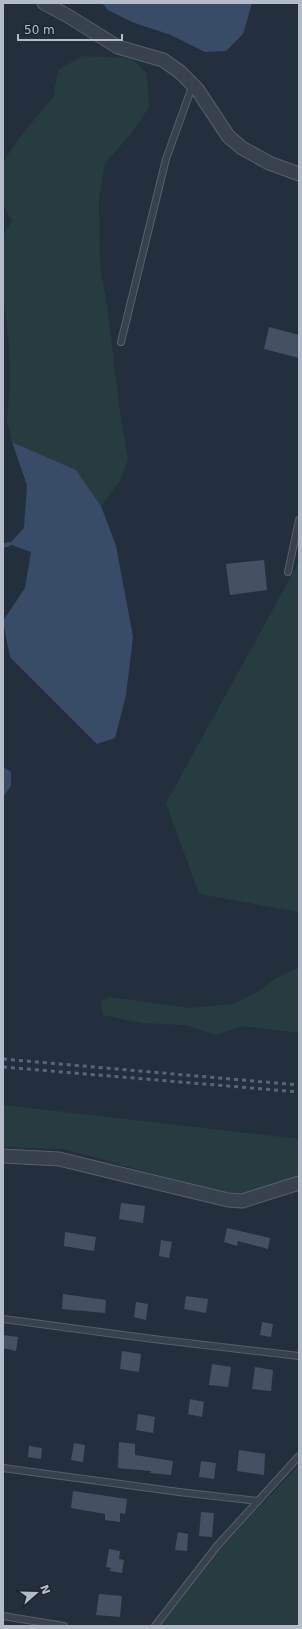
<svg xmlns="http://www.w3.org/2000/svg" width="302" height="1629" font-family="'DejaVu Sans',sans-serif">
  <style>
    .green { fill: #263c3f }
    .water { fill: #394c67 }
    .lines { fill: none; stroke-linecap: round; stroke-linejoin: round }
    .stream { stroke: #394c67; stroke-width: 4 }
    .building { fill: #455162 }
    .service-casing { stroke: #565f6c; stroke-width: 8 }
    .minor-casing { stroke: #565f6c; stroke-width: 15 }
    .service { stroke: #38414e; stroke-width: 6 }
    .minor { stroke: #38414e; stroke-width: 13 }
    .rail { stroke: #5a6575; stroke-width: 3; stroke-dasharray: 4 4; stroke-linecap: butt }
  </style>
  <rect width="100%" height="100%" fill="#242f3e"/>
  <!-- green -->
  <g class="green">
    <polygon points="83,56 131,58 147,73 149,107 132,133 105,163 99,199 100,266 107,305 121,420 128,459 121,479 101,506 76,470 12,442 7,420 10,382 9,343 3,298 3,236 12,221 3,205 3,162 20,137 53,97 58,70"/>
    <polygon points="299,562 299,912 199,894 166,803"/>
    <polygon points="295,969 299,969 299,1033 243,1026 216,1035 185,1025 141,1023 103,1015 101,1001 110,997 189,1008 234,1004 258,992 275,979"/>
    <polygon points="3,1105 299,1139 299,1175 243,1193 220,1192 64,1149 3,1147"/>
    <polygon points="299,1465 299,1626 158,1626 165,1607"/>
  </g>
  <!-- water -->
  <g class="water">
    <polygon points="102,3 252,3 243,34 226,51 205,52 171,35 132,22 108,10"/>
    <polygon points="12,442 76,470 101,506 116,546 133,637 126,695 115,738 97,744 10,657 3,621 25,588 31,552 9,544 24,528 27,485"/>
    <polygon points="3,767 11,772 11,786 3,797"/>
  </g>
  <g class="lines">
    <!-- stream -->
    <polyline class="stream" points="3,546 9,544"/>
  </g>
  <!-- building -->
  <g class="building">
    <polygon points="269,327 299,335 299,358 264,349"/>
    <polygon points="264,560 267,590 230,595 226,564"/>
    <polygon points="121,1203 145,1206 143,1223 119,1219"/>
    <polygon points="227,1228 270,1238 268,1249 238,1241 237,1246 224,1242"/>
    <polygon points="65,1232 96,1237 94,1251 64,1246"/>
    <polygon points="161,1240 172,1242 169,1258 159,1256"/>
    <polygon points="63,1294 106,1300 105,1313 62,1309"/>
    <polygon points="186,1296 208,1299 206,1313 184,1309"/>
    <polygon points="136,1302 148,1304 146,1320 134,1317"/>
    <polygon points="262,1322 273,1324 271,1337 260,1335"/>
    <polygon points="3,1335 18,1337 16,1351 3,1348"/>
    <polygon points="122,1351 141,1354 139,1372 120,1369"/>
    <polygon points="212,1364 231,1367 228,1387 209,1385"/>
    <polygon points="255,1367 273,1370 271,1391 252,1389"/>
    <polygon points="190,1399 204,1402 202,1417 188,1414"/>
    <polygon points="138,1414 155,1417 153,1433 136,1430"/>
    <polygon points="119,1442 135,1444 135,1455 173,1461 171,1475 150,1473 151,1471 118,1468"/>
    <polygon points="74,1443 85,1445 83,1462 71,1460"/>
    <polygon points="29,1446 42,1448 41,1459 28,1457"/>
    <polygon points="239,1450 265,1454 264,1475 237,1471"/>
    <polygon points="201,1461 216,1463 214,1479 199,1477"/>
    <polygon points="73,1491 127,1499 125,1514 120,1513 120,1522 105,1520 105,1514 71,1508"/>
    <polygon points="201,1512 214,1513 212,1537 199,1536"/>
    <polygon points="178,1532 188,1534 187,1551 175,1550"/>
    <polygon points="109,1549 120,1551 119,1559 124,1560 122,1573 110,1571 111,1568 106,1567"/>
    <polygon points="99,1594 122,1596 120,1617 96,1615"/>
  </g>
  <g class="lines">
    <!-- service casing -->
    <g class="service-casing">
      <g id="service">
        <polyline points="121,342 166,159 193,84"/>
        <polyline points="288,572 299,520"/>
        <polyline points="3,1319 153,1339 299,1356"/>
        <polyline points="3,1468 179,1492 258,1501"/>
        <polyline points="3,1616 64,1626"/>
        <polyline points="155,1626 217,1546 299,1456"/>
      </g>
    </g>
    <!-- minor casing -->
    <g class="minor-casing">
      <g id="minor">
        <polyline points="44,3 68,16 118,47 163,60 180,72 197,89 228,136 242,148 269,163 299,174"/>
        <polyline points="3,1156 59,1159 228,1200 242,1201 299,1183"/>
      </g>
    </g>
    <!-- service -->
    <use href="#service" class="service"/>
    <!-- minor -->
    <use href="#minor" class="minor"/>
    <!-- rail -->
    <g class="rail">
      <polyline points="3,1059 299,1085"/>
      <polyline points="3,1067 299,1092"/>
    </g>
  </g>
  <!-- border -->
  <rect width="302" height="1629" fill="none" stroke="#b4bcc9" stroke-width="8"/>
  <!-- north arrow -->
  <g transform="translate(36 1593) rotate(70)" stroke="#1d2633" stroke-width="3" paint-order="stroke">
  <path d="M0-3L7 15L0 10L-7 15Z" fill="#b4bcc9"/>
  <text y="-6" font-size="11" font-weight="bold" text-anchor="middle" fill="#b4bcc9">N</text>
  </g>
  <!-- scale -->
  <path d="M18 34v6h104v-6" fill="none" stroke="#b4bcc9" stroke-width="2"/>
  <text x="24" y="34" font-size="12" fill="#b4bcc9" stroke="#1d2633" stroke-width="3" paint-order="stroke">50 m</text>
</svg>
